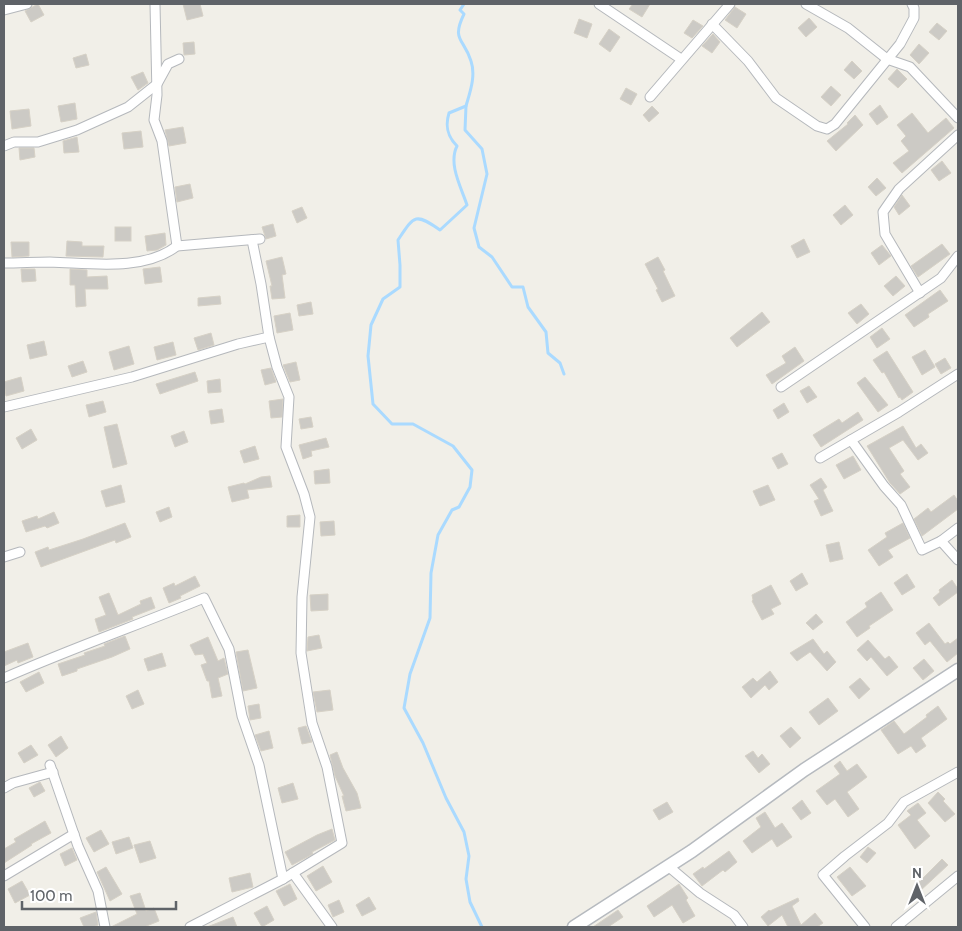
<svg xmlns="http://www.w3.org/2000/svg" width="962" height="931" font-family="Cabin,sans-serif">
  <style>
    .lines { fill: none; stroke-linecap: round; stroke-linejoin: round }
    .stream { stroke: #aadaff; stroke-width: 3 }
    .building { fill: #cccac5; stroke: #d6d1c6 }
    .street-casing { stroke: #b5b8bc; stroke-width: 11 }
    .secondary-casing { stroke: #b6babf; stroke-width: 15 }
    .street { stroke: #fff; stroke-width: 9 }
    .secondary { stroke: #fff; stroke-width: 12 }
  </style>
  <rect width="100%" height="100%" fill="#f1efe8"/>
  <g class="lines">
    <!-- stream -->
    <g class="stream">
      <path d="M 464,4 L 460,10 L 464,14 C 451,41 464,38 471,61 C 476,76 470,92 466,106 L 449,113 C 445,126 447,136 457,146 C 448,164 461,187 467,205 L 440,230 C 415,212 414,216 398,240 L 400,265 L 400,287 L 383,299 L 371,325 L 368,356 L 373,404 L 392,424 L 413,424 L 453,446 L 472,470 L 470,487 L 459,507 L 452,510 L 438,535 L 431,573 L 430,618 L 410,674 L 404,708 L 423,743 L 446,798 L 464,832 L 469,856 L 466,879 L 470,902 L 482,927"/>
      <polyline points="466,106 465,130 482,149 487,174 474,228 479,247 492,257 512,287 523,287 528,307 546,332 548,353 560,363 564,374"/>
    </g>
  </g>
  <!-- building -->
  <g class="building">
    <polygon points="38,4 44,15 31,22 25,11"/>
    <polygon points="183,4 200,4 203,16 187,20"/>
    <polygon points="633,4 650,4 642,17 629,9"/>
    <polygon points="735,7 746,14 737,28 725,20"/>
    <polygon points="809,18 817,27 806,37 798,28"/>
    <polygon points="579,19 592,24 587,38 574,33"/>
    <polygon points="693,20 703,26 692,38 684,33"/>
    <polygon points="937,23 947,31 939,40 929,32"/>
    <polygon points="609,29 620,37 610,52 599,44"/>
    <polygon points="713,34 720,42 712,53 702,46"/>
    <polygon points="194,42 195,54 184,55 183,43"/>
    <polygon points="919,44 929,53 919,64 910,55"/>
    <polygon points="86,54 89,65 76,68 73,58"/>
    <polygon points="852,61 862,71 854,79 844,70"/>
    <polygon points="897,69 907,79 898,88 888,79"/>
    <polygon points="143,72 148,83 138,90 131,77"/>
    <polygon points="831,86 841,95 831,106 821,97"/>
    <polygon points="626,88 637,94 631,105 620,99"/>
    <polygon points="75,103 77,119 61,122 58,106"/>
    <polygon points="880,105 888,117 877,125 869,114"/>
    <polygon points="652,106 659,113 649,122 643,115"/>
    <polygon points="29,109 31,126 12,129 10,111"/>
    <polygon points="912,113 928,133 946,118 954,128 902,173 893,163 909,151 901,141 906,136 897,125"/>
    <polygon points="855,115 863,125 836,151 827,141 848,124 847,123"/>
    <polygon points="183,127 186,143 169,146 165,130"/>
    <polygon points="141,131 143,147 124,149 122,133"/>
    <polygon points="77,137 79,152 64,153 63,141"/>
    <polygon points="19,148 34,148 35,157 20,160"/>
    <polygon points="942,161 951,173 939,181 931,170"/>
    <polygon points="877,178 886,188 876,196 868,187"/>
    <polygon points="190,184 193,198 177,202 175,187"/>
    <polygon points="902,195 910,206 899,215 894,207"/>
    <polygon points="845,205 853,215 841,225 833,215"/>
    <polygon points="302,207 307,218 297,223 292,211"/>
    <polygon points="273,224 276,236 266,239 262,227"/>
    <rect x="115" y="227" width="16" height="14"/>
    <polygon points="165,233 166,245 157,250 147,251 145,236"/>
    <polygon points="804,239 810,252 797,258 791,246"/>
    <polygon points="67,241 82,242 82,246 104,246 103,257 66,256"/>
    <polygon points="11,242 29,242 29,256 12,257"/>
    <polygon points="942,244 950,254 918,277 911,266"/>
    <polygon points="882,245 891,256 879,265 871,253"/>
    <polygon points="282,257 286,274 282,275 285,298 272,299 270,286 272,286 266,261"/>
    <polygon points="658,257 665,270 663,271 675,296 662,302 656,290 658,289 645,264"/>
    <polygon points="160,267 162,282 145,284 143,269"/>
    <polygon points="21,269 35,269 36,281 22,282"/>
    <polygon points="70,269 87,270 87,277 107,276 108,289 85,289 86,306 76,307 75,285 70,285"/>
    <polygon points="896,276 905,286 893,296 884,286"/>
    <polygon points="940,290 948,301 928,314 929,317 914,327 905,315"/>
    <polygon points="220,296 221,304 198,306 198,298"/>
    <polygon points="311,302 313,314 299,316 297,305"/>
    <polygon points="861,304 869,314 857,324 848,313"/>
    <polygon points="762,312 770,322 737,347 730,338"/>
    <polygon points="290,313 293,330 277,333 274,316"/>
    <polygon points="882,328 890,339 877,348 870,337"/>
    <polygon points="211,333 214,345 198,350 194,338"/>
    <polygon points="44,341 47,355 30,359 27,345"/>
    <polygon points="173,342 176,355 157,360 154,347"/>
    <polygon points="129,346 134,364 114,370 109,352"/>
    <polygon points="795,347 804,361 772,384 766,375 786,363 782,356"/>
    <polygon points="925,350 935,367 922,375 912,357"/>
    <polygon points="887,351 913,392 902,400 900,397 899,398 884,372 882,373 873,360"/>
    <polygon points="945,358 951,368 941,374 935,364"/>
    <polygon points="83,361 87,372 72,377 68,366"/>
    <polygon points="296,362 300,380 290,382 283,365"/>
    <polygon points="271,368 276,382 265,385 261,370"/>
    <polygon points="195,372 198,381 160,394 156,384"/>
    <polygon points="21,377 24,391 6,396 4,382"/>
    <polygon points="865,377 888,405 878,412 857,383"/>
    <polygon points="220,379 221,392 208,393 207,381"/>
    <polygon points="809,386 817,397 807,403 800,391"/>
    <polygon points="283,399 282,417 271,418 269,401"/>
    <polygon points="103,401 106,412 89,417 86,405"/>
    <polygon points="784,403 789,412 778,419 773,410"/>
    <polygon points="222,409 224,422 211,424 209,411"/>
    <polygon points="858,412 863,420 821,447 813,435 839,419 842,423"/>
    <polygon points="311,417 313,427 301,429 299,419"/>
    <polygon points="117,424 127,464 113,468 104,427"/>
    <polygon points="903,426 916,448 921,444 928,453 918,460 903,440 889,448 904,471 900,474 910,487 900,494 890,483 867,446"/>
    <polygon points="31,429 37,440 22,449 16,438"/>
    <polygon points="184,431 188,442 175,447 171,436"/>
    <polygon points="326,438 329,447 311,451 312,456 303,459 299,445"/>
    <polygon points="255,446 259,459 244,463 240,451"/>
    <polygon points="782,453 788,464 778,469 772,458"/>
    <polygon points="853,456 861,470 844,479 836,465"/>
    <polygon points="329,469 330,483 315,484 314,471"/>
    <polygon points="270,476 272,487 247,490 249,498 232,502 228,487 244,483 245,484 261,477"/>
    <polygon points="821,478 827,487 823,490 833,511 821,516 814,501 819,499 810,485"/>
    <polygon points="121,485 125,502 106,507 101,491"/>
    <polygon points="768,485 775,500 760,506 753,491"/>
    <polygon points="954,495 958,501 958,509 922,536 914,519 928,508 931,512"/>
    <polygon points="169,507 172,517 160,522 156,512"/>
    <polygon points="54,512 59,523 47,528 45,526 26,532 22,521 37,516 38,519"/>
    <polygon points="300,515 300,527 287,527 287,516"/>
    <polygon points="334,521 335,535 321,536 320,522"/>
    <polygon points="125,523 131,537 116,543 115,540 41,567 35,552 48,547 49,550 83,539"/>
    <polygon points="903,523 910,538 888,550 893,557 879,566 868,550 887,537 885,533"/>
    <polygon points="839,542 843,559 830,562 826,545"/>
    <polygon points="802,573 808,584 796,591 790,581"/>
    <polygon points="907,574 915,587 902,595 894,583"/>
    <polygon points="195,576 200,586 180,596 181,598 169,603 163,588 174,583 175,586"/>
    <polygon points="952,580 958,589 958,592 939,606 933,598 940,592 939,590"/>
    <polygon points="771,585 781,604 771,609 774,614 762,620 752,601 753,600 752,595"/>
    <polygon points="881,592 893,610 869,626 870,628 857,637 846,622 867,607 865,603"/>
    <polygon points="109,593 118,615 141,604 140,601 151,597 155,608 132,617 133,619 99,632 95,619 106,615 99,597"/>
    <polygon points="328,594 328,610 311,611 310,595"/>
    <polygon points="816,614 823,622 813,630 806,623"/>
    <polygon points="929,623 945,644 948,642 950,644 958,638 958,653 947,662 930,641 925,645 916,633"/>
    <polygon points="319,635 322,648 307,651 308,637"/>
    <polygon points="125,636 130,649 112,657 77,669 77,671 62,676 58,664 85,655 84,653 105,646 104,644"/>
    <polygon points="208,637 218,661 224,658 228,674 218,678 222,696 212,698 209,681 207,681 201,665 207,663 203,654 195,655 190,645"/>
    <polygon points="813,639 824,654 827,651 836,662 827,671 810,652 797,661 790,653"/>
    <polygon points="868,640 885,659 889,656 898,667 887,676 871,657 867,661 857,650"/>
    <polygon points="28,643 33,657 18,663 17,660 4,666 4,652"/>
    <polygon points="248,650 257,688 243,691 236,652"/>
    <polygon points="162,653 166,666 148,671 144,659"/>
    <polygon points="924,659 934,671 923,680 913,668"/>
    <polygon points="770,671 778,682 769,690 765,685 751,698 742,687 753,678 757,682"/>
    <polygon points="39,672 44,683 26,692 20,682"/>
    <polygon points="860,678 870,689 859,699 849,687"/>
    <polygon points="138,690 144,704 132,709 126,696"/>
    <polygon points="330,690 333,710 317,712 313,692"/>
    <polygon points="828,698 838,711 819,725 809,712"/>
    <polygon points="259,704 261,718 250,720 248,706"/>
    <polygon points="938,706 947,719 921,738 926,746 916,753 911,746 898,754 881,730 894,721 904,734 927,717 926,715"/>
    <polygon points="306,726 312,742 302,744 298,728"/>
    <polygon points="791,727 801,738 790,748 780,736"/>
    <polygon points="269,731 273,748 261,751 255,735"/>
    <polygon points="61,736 68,748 56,757 48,745"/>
    <polygon points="31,745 38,755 24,763 18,753"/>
    <polygon points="753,751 758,758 762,754 770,764 759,773 745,756"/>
    <polygon points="337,752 343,768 357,793 361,808 346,811 342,796 344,796 335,776 330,755"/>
    <polygon points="840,761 847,771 857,764 867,777 847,792 859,809 848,817 835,799 827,805 816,791 840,774 834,766"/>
    <polygon points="40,782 45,791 34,797 29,788"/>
    <polygon points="293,783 298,799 282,803 278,788"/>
    <polygon points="938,792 945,799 943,801 955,814 945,822 928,803"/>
    <polygon points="802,800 811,813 801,820 792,808"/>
    <polygon points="667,802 673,812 659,820 653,810"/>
    <polygon points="918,803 926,813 917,820 930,836 915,849 898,825 911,815 907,811"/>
    <polygon points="765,812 775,828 782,823 792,837 777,847 772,839 752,853 743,841 761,827 756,818"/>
    <polygon points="45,821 51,833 31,844 32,845 4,863 4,849 16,842 14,839"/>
    <polygon points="332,829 335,840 312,852 313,854 292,865 285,852 317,835"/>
    <polygon points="101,830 109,844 94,852 86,838"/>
    <polygon points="129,837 133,848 116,854 112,842"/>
    <polygon points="150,841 156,858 140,863 134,845"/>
    <polygon points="868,847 876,853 867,863 860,857"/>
    <polygon points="72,848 77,860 65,866 60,854"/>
    <polygon points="729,851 737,862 725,872 723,870 702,886 693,874 703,867 704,869"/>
    <polygon points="942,859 948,865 920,891 915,886"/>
    <polygon points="323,866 332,882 316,891 307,876"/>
    <polygon points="106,867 122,894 110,901 97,872"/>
    <polygon points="850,867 866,886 852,896 837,877"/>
    <polygon points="250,873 253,887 232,892 229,878"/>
    <polygon points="22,881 30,895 15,903 8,889"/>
    <polygon points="290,884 297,899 284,906 276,891"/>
    <polygon points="679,884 688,898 686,900 695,916 683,923 672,905 654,917 647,906"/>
    <polygon points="140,893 146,911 154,908 159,921 144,927 111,927 137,914 130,896"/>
    <polygon points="369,897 376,909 362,916 356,905"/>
    <polygon points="798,898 799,901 792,906 801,925 815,913 823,923 817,927 788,927 782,915 768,926 761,917 769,910 770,911"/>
    <polygon points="339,900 344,912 333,917 328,905"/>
    <polygon points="267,906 274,920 262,927 254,913"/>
    <polygon points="618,910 623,917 608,927 593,927"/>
    <polygon points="96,912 98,925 93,927 84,927 80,918"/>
    <polygon points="233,917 237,927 207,927"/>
  </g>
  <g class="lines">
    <!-- street casing -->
    <g class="street-casing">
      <g id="street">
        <polyline points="155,4 157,95 154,120 162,141 177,246"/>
        <polyline points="599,4 681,59"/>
        <polyline points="806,4 848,28 887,59 910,67 958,118"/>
        <polyline points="4,10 27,4"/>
        <polyline points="712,24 748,61 776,98 817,126 827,129 835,124 900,44 914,18 914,8 912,4"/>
        <polyline points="650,97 730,4"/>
        <polyline points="4,146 14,142 38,142 77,130 128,107 157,84 168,64 179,59"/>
        <path d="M 4,263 C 19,263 35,262 50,262 C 90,263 143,272 177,246 L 260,239"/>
        <polyline points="920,293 885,234 883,212 899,189 958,135"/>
        <polyline points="781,387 941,278 958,256"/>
        <polyline points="4,407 132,377 238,344 269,337"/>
        <polyline points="851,440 884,486 901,505 922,550 941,541 958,528"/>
        <polyline points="820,458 899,412 958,374"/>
        <polyline points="941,541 958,560"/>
        <polyline points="4,557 20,552"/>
        <path d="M 4,678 C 70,649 138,625 204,598 L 229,649 L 242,716 L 259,765 L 283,879"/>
        <polyline points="50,765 78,846 98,891 105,927"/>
        <polyline points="4,788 13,783 53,772"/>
        <polyline points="668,866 700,893 734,915 743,927"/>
        <polyline points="293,873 332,927"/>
        <polyline points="4,876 74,834"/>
        <polyline points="190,927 283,879 342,843 327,767 312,723 301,653 302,597 310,517 304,494 286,447 289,397 277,367 269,337 261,284 252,240"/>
        <polyline points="865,927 823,875 845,856 888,823 904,802 958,772"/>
        <polyline points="896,927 958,876"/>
      </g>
    </g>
    <!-- secondary casing -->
    <g class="secondary-casing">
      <polyline id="secondary" points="574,927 692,851 804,770 958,670"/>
    </g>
    <!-- street -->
    <use href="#street" class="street"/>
    <!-- secondary -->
    <use href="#secondary" class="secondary"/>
  </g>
  <!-- border -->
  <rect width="962" height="931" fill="none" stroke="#5f6368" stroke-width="10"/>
  <!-- north arrow -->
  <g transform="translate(917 886)" stroke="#ffffff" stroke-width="4" paint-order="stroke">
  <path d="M0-4L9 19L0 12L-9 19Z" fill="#5f6368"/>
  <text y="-8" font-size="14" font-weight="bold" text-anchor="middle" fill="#5f6368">N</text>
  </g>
  <!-- scale -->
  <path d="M22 901v8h154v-8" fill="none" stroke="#5f6368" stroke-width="2.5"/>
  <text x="30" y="901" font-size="15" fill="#5f6368" stroke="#ffffff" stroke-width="4" paint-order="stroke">100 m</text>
</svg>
